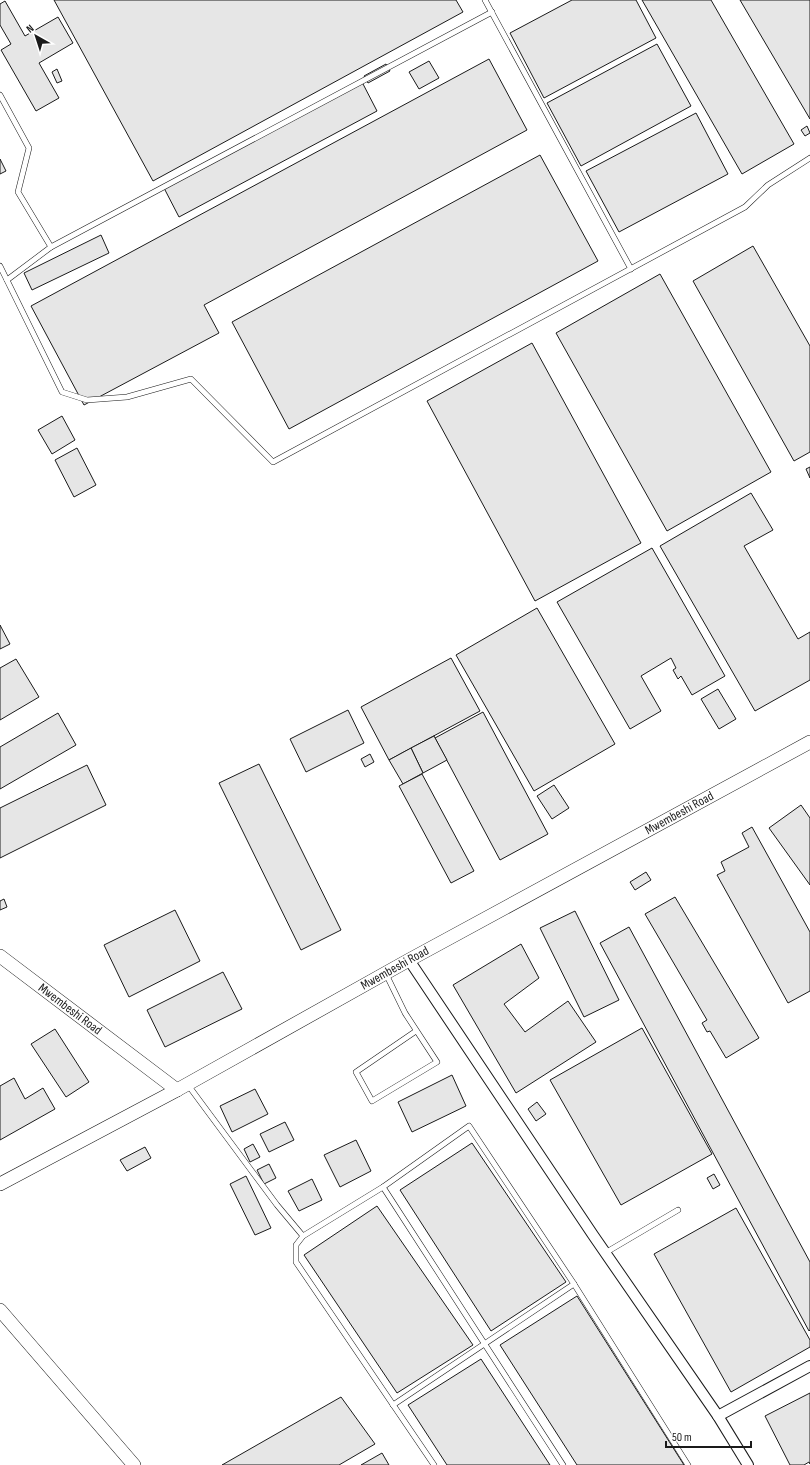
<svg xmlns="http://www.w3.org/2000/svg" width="810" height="1465" font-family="'Sofia Sans Condensed',sans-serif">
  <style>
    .building { fill: #e6e6e6; stroke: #1a1a1a }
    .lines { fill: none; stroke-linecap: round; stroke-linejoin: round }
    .service-casing { stroke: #1a1a1a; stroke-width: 6 }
    .minor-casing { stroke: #1a1a1a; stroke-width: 12 }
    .tertiary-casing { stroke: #1a1a1a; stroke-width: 14 }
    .service { stroke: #fff; stroke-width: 5 }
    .minor { stroke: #fff; stroke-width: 10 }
    .tertiary { stroke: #fff; stroke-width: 13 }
    .labels { text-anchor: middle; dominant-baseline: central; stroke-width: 3; stroke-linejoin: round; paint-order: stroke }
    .street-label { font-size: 13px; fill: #1a1a1a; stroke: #fff }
  </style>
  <rect width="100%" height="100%" fill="#fff"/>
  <!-- building -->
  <g class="building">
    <polygon points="54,0 456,0 463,12 153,181"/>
    <polygon points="572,0 636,0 656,38 544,98 510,33"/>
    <polygon points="642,0 711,0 794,144 742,174"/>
    <polygon points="740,0 810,0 810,119"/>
    <polygon points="5,1 25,36 58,17 73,43 39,63 59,98 36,111 1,50 11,44 0,25 0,4"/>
    <polygon points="657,44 691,106 581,166 547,103"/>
    <polygon points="489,59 527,130 204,305 219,333 84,405 31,306"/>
    <polygon points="429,61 439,78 419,89 409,72"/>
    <polygon points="386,64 390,71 368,83 364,76"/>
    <polygon points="57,69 62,81 57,83 52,72"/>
    <polygon points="362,82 377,111 179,217 164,188"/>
    <polygon points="696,113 728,174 619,232 586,171"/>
    <polygon points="807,126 810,133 805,136 801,130"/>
    <polygon points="540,155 598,261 289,429 232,322"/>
    <polygon points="0,159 6,171 0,174"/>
    <polygon points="101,235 109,253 32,290 24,273"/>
    <polygon points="753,246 810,346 810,452 794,461 693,281"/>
    <polygon points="660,274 771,472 667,531 556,333"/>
    <polygon points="532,343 641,543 535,601 427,401"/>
    <polygon points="62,416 75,440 52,454 38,430"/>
    <polygon points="77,448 96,485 74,497 55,460"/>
    <polygon points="810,467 810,478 806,469"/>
    <polygon points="751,493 773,530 744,546 798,639 810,632 810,680 755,711 660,546"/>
    <polygon points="652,548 725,676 692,695 681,676 678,679 673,670 676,668 671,658 641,676 661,711 630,729 557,602"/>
    <polygon points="537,608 615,744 534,791 456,655"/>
    <polygon points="0,625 10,644 0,649"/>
    <polygon points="451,658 480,711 389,760 361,707"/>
    <polygon points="16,659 39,697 0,720 0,668"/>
    <polygon points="718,689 736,719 719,729 701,699"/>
    <polygon points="348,710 364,743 306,772 290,739"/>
    <polygon points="483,712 548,834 500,860 435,738"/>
    <polygon points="58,713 76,745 0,789 0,747"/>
    <polygon points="434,736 447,760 423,773 411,748"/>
    <polygon points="411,748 423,773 403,784 389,760"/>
    <polygon points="370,754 374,762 365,767 361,759"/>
    <polygon points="259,764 341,930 301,950 219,783"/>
    <polygon points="87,765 106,805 0,858 0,808"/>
    <polygon points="422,774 474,871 451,883 399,786"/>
    <polygon points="554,785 569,808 552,819 537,796"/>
    <polygon points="801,805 810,818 810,885 769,828"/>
    <polygon points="752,827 810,932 810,991 788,1003 717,875 725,871 721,862 749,847 742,833"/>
    <polygon points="646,872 651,880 635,890 630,882"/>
    <polygon points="675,897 759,1038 726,1058 710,1031 707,1032 702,1023 707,1020 645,914"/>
    <polygon points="4,899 7,907 0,910 0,901"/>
    <polygon points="175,910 200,961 129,997 104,945"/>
    <polygon points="575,911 619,1000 584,1017 540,928"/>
    <polygon points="629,927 810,1262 810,1330 809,1331 600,943"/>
    <polygon points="521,944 539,978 504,1004 525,1032 568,1001 596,1042 516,1093 453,985"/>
    <polygon points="223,972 242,1009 165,1047 147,1010"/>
    <polygon points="642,1028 712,1154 621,1205 550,1080"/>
    <polygon points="55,1029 89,1082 66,1097 31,1044"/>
    <polygon points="452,1075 466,1106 412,1132 398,1102"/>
    <polygon points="14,1078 25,1099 43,1088 55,1109 0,1140 0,1086"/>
    <polygon points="255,1089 268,1114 232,1132 220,1106"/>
    <polygon points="537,1102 546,1114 536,1121 528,1109"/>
    <polygon points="285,1122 294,1140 269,1152 260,1134"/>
    <polygon points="356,1140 371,1171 340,1187 324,1155"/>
    <polygon points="472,1143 566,1282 491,1331 400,1190"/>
    <polygon points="253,1144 260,1157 250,1162 244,1149"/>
    <polygon points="145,1147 151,1158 127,1171 120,1160"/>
    <polygon points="269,1164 276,1178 264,1184 257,1170"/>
    <polygon points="714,1174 720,1185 713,1189 707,1178"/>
    <polygon points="246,1176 271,1228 255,1235 230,1184"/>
    <polygon points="312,1179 322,1200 299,1211 288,1191"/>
    <polygon points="377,1206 473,1345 397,1393 304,1255"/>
    <polygon points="736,1208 810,1340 810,1347 731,1392 654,1254"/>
    <polygon points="577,1296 684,1465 577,1465 500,1345"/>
    <polygon points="481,1359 550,1465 447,1465 408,1405"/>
    <polygon points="810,1393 810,1464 809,1462 804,1465 790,1465 765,1416"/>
    <polygon points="341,1397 375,1444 339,1465 222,1465"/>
    <polygon points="382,1453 389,1465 361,1465"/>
  </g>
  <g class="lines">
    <!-- service casing -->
    <g class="service-casing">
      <g id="service">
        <polyline points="485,0 631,269"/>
        <polyline points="0,95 29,148 18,192 51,247 492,12"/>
        <polyline points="0,266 62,392 87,400 127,397 191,379 273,462 745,207 768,185 810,158"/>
        <polyline points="7,280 51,247"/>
        <polyline points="386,974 405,1013 437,1062 372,1101 356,1072 416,1031"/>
        <polyline points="188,1085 277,1205 303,1236 383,1187 469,1126 574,1284 688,1465"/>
        <polyline points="383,1187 563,1465"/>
        <polyline points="303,1236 296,1245 296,1262 434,1465"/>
        <polyline points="605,1253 678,1210"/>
        <polyline points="393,1405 574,1284"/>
      </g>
    </g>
    <!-- minor casing -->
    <g class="minor-casing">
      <g id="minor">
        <polyline points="409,960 593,1235 718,1416 748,1465"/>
        <polyline points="718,1416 810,1366"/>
      </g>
    </g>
    <!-- tertiary casing -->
    <g class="tertiary-casing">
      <g id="tertiary">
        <path id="s1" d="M 0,956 L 177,1090"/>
        <path id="s2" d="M 0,1184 L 177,1090 L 409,960 L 810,742"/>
        <polyline points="0,1310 134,1465"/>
      </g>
    </g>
    <!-- service -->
    <use href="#service" class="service"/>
    <!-- minor -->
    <use href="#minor" class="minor"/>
    <!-- tertiary -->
    <use href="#tertiary" class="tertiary"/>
  </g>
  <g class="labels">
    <!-- street labels -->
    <g class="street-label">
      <text stroke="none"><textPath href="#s2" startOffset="774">Mwembeshi Road</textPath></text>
      <text stroke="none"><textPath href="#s2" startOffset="450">Mwembeshi Road</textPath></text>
      <text stroke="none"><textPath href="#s1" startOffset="88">Mwembeshi Road</textPath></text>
    </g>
  </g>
  <!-- north arrow -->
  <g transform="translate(36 36) rotate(321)" stroke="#ffffff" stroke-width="3" paint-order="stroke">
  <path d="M0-3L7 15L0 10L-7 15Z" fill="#1a1a1a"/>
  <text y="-6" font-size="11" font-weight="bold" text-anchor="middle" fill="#1a1a1a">N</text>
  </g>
  <!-- scale -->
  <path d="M666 1441v6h85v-6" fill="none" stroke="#1a1a1a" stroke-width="2"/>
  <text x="672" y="1441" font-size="12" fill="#1a1a1a" stroke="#ffffff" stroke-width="3" paint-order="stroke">50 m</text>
</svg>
